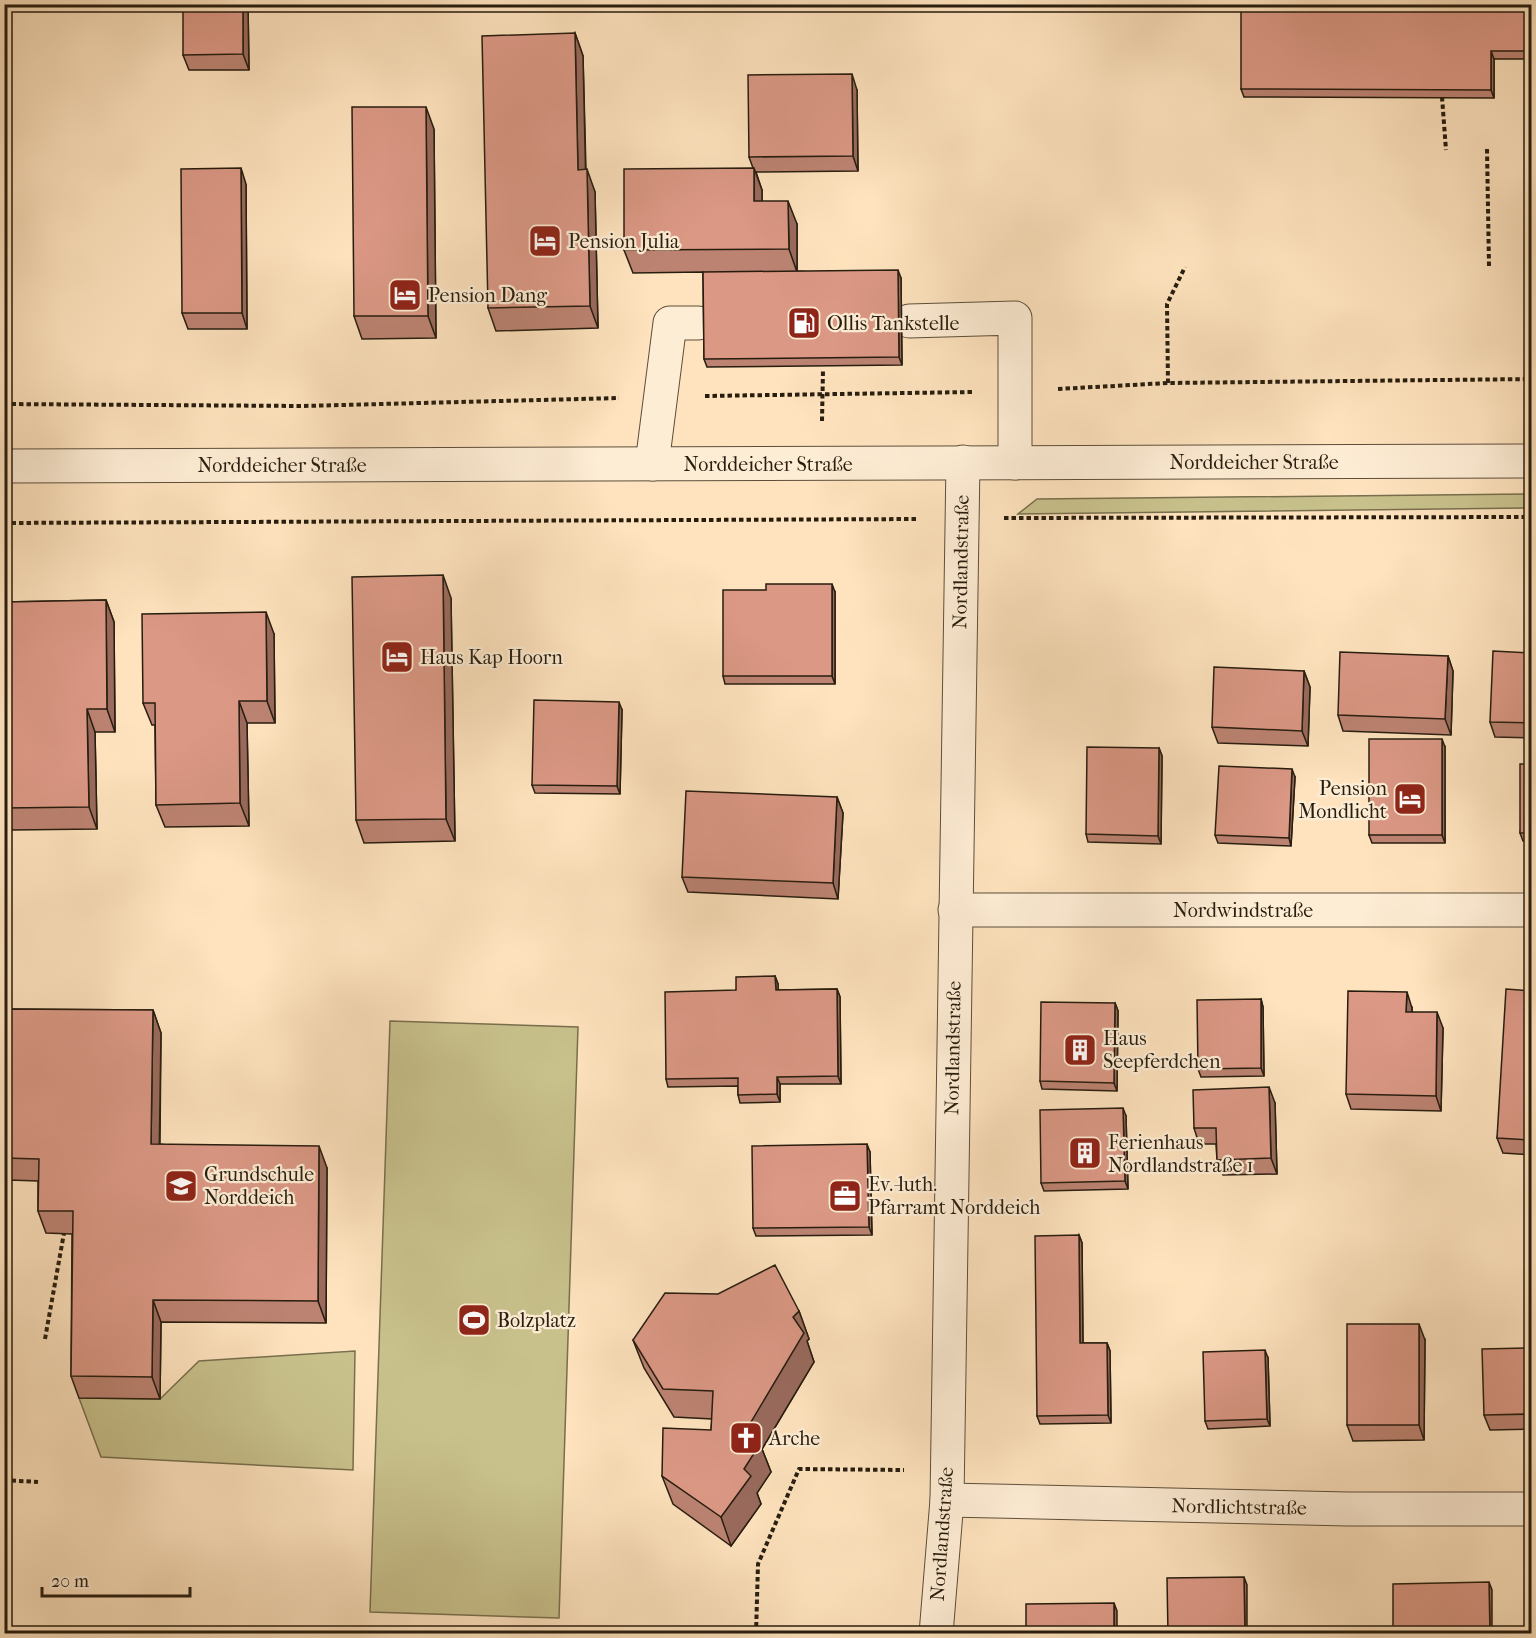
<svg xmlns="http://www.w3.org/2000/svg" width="1536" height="1638" font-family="'IM FELL French Canon',serif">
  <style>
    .green { fill: #c8c18c; stroke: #786f4e; stroke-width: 1.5 }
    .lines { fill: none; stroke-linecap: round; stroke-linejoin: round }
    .minor-casing { stroke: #5d4e3b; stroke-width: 35 }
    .path { stroke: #271d0f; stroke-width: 4; stroke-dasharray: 4.5 3; stroke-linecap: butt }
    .minor { stroke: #feedd5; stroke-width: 33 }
    .wall { fill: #bc8372; stroke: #271d0f; stroke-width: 1.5 }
    .shaded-wall { fill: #996a5d; stroke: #271d0f; stroke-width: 1.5 }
    .building { fill: #db9885; stroke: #271d0f; stroke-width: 1.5 }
    .labels { text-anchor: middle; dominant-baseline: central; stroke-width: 4.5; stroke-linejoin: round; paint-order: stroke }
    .poi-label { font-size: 20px; fill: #271d0f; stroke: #feedd5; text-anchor: start }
    .street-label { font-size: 20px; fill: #271d0f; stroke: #feedd5 }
  </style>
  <rect width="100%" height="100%" fill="#fee3be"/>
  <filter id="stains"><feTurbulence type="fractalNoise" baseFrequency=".00333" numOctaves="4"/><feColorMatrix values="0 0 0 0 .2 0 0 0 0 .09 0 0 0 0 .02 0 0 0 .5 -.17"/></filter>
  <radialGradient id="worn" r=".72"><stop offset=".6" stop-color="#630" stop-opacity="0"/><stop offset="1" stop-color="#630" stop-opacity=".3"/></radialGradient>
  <!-- green -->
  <g class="green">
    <polygon points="1531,494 1531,508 1018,514 1037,499"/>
    <polygon points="390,1021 578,1027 559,1618 370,1612"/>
    <polygon points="355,1351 353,1470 101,1457 79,1398 160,1399 199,1361"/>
  </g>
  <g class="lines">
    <!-- minor casing -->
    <g class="minor-casing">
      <g id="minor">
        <polyline points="909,321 1015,318 1015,463"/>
        <polyline points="652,464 670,323 698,323"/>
        <polyline points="4,466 1532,461"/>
        <polyline points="955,910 1532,910"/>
        <polyline points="947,1500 1348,1509 1532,1509"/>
        <polyline points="936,1634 947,1500 963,462"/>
      </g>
    </g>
    <!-- path -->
    <g class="path">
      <polyline points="1442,97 1446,150"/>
      <polyline points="1487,149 1489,266"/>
      <polyline points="1168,383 1167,304 1185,267"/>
      <polyline points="1058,389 1168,383 1532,379"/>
      <polyline points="705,396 973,392"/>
      <polyline points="4,404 302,406 619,398"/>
      <polyline points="822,421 823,370"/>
      <polyline points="1004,518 1532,517"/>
      <polyline points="4,523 919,519"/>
      <polyline points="45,1339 64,1233"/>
      <polyline points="4,1480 38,1482"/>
      <polyline points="756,1634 758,1564 799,1469 904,1470"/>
    </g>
    <!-- minor -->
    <use href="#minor" class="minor"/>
  </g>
  <!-- wall -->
  <g class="wall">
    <polygon points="248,4 249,70 189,70 183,55"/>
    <polygon points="1532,4 1532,59 1494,59 1494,98 1244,97 1241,89"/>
    <polygon points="575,33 583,56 586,170 595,192 598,328 496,331 488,308"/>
    <polygon points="857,90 858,171 756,172 762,190 762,201 797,224 797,271 901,278 902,365 707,367 704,359 703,272 633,273 624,250 753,168 749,157"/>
    <polygon points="434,129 436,338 362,339 354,316"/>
    <polygon points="4,149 8,158 8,249 4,249"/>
    <polygon points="246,184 247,329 188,329 182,313"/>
    <polygon points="835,592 835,684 725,684 723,676"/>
    <polygon points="451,598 455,841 364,843 356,820"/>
    <polygon points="106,600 114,622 115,732 95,732 97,829 12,830 4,810 4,602"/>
    <polygon points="274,634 275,723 247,723 249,826 165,827 156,805 155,725 152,725 143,703"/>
    <polygon points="1532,653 1532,738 1495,737 1490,722"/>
    <polygon points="1448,656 1453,671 1451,735 1343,731 1338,715"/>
    <polygon points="1304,671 1310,687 1308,746 1218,743 1212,727"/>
    <polygon points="622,710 620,794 535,793 532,785"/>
    <polygon points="1445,747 1445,843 1372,843 1369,835"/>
    <polygon points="1159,748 1162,756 1161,844 1088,842 1086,834"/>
    <polygon points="1532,764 1532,841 1523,841 1520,833"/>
    <polygon points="1295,777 1291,846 1218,843 1215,835"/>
    <polygon points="837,797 843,813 838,899 688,892 682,877"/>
    <polygon points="775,976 778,984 778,990 837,989 840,997 841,1084 780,1084 780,1102 740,1103 738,1095 738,1086 668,1087 666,1079 736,990"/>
    <polygon points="1532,991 1532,1155 1503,1153 1497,1138"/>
    <polygon points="1261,999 1263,1007 1264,1076 1201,1077 1198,1069"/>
    <polygon points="1115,1003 1118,1011 1117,1091 1042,1089 1040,1081"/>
    <polygon points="1412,1008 1412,1012 1443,1028 1441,1111 1351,1109 1346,1094"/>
    <polygon points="4,1009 153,1010 161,1033 160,1144 327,1168 326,1323 161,1322 160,1399 79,1398 71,1376 72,1234 46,1233 38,1211 38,1181 9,1180 9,1204 4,1204"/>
    <polygon points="1275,1103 1277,1174 1223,1175 1217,1160 1216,1144 1199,1144 1194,1128"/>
    <polygon points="1126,1116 1128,1189 1044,1191 1041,1183"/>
    <polygon points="870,1152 872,1235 756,1236 753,1228"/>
    <polygon points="1079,1235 1082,1243 1083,1343 1107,1343 1110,1351 1111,1423 1040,1424 1037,1416"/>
    <polygon points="799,1311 809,1339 807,1341 814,1362 762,1449 771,1472 757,1493 761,1504 731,1546 673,1504 662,1476 711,1430 712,1419 674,1417 644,1368 633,1340"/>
    <polygon points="1425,1340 1424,1440 1353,1441 1347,1425"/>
    <polygon points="1532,1348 1532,1429 1490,1430 1484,1415"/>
    <polygon points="1268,1358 1270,1426 1208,1429 1205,1421"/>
  </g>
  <!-- shaded-wall -->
  <g class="shaded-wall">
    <polygon points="243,4 248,4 249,70 243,54"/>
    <polygon points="575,33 583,56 586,192 578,170"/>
    <polygon points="1491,51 1494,59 1494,98 1491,90"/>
    <polygon points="852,74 857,90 858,171 853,156"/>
    <polygon points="426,107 434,129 436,338 428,316"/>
    <polygon points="4,149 8,158 8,249 4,239"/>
    <polygon points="241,168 246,184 247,329 242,313"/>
    <polygon points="754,168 762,190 762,224 754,201"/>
    <polygon points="587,169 595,192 598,328 590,306"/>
    <polygon points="788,201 797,224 797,272 789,249"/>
    <polygon points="898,270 901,278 902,365 899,357"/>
    <polygon points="443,575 451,598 455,841 446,819"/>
    <polygon points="832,584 835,592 835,684 832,676"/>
    <polygon points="106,600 114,622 115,732 107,709"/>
    <polygon points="266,612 274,634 275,723 267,701"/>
    <polygon points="1448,656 1453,671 1451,735 1445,719"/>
    <polygon points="1304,671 1310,687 1308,746 1302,731"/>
    <polygon points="239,701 247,723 249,826 240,803"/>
    <polygon points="619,702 622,710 620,794 617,786"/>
    <polygon points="87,709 95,732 97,829 89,807"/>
    <polygon points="1442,739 1445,747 1445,843 1442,835"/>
    <polygon points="1159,748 1162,756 1161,844 1158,836"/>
    <polygon points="1292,769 1295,777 1291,846 1289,838"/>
    <polygon points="837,797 843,813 838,899 833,883"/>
    <polygon points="775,976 778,984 779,998 776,990"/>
    <polygon points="837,989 840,997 841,1084 838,1076"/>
    <polygon points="1407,992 1412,1008 1411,1027 1406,1012"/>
    <polygon points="1261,999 1263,1007 1264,1076 1261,1068"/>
    <polygon points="1115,1003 1118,1011 1117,1091 1114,1083"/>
    <polygon points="153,1010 161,1033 159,1167 151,1144"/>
    <polygon points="1437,1012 1443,1028 1441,1111 1436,1096"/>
    <polygon points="777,1077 780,1084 780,1102 777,1094"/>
    <polygon points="1269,1087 1275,1103 1277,1174 1271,1158"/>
    <polygon points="1123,1108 1126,1116 1128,1189 1125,1181"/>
    <polygon points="867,1144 870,1152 872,1235 869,1227"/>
    <polygon points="319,1146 327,1168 326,1323 318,1301"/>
    <polygon points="4,1167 9,1180 9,1204 4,1190"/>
    <polygon points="1079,1235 1082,1243 1083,1351 1080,1343"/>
    <polygon points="153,1300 161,1322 160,1399 152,1377"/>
    <polygon points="799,1311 809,1339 807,1341 814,1362 762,1449 771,1472 757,1493 761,1504 731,1546 721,1517 744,1469 745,1432 793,1317"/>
    <polygon points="1419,1324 1425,1340 1424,1440 1419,1425"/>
    <polygon points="1107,1343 1110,1351 1111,1423 1108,1415"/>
    <polygon points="1265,1350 1268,1358 1270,1426 1267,1419"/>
    <polygon points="1244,1577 1247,1585 1247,1634 1245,1634"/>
    <polygon points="1489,1582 1492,1590 1492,1634 1490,1634"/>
    <polygon points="1114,1603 1117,1611 1117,1634 1114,1634"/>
  </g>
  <!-- building -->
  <g class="building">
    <polygon points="183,4 243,4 243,54 183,55"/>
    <polygon points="1241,4 1532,4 1532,51 1491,51 1491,90 1241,89"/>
    <polygon points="575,33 578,170 587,169 590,306 488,308 482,36"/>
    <polygon points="852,74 853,156 749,157 748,75"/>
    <polygon points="352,107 426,107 428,316 354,316"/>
    <polygon points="241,168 242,313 182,313 181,169"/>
    <polygon points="754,168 754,201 788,201 789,249 624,250 624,169"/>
    <polygon points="898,270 899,357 704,359 703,272"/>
    <polygon points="443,575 446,819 356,820 352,577"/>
    <polygon points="766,584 832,584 832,676 723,676 723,590 766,590"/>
    <polygon points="106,600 107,709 87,709 89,807 4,808 4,602"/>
    <polygon points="266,612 267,701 239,701 240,803 156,805 155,703 143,703 142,614"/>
    <polygon points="1493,651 1532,653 1532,723 1490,722"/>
    <polygon points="1340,652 1448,656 1445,719 1338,715"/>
    <polygon points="1214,667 1304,671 1302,731 1212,727"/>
    <polygon points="534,700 619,702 617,786 532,785"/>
    <rect x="1369" y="739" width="73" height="96"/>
    <polygon points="1087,747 1159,748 1158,836 1086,834"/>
    <rect x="1520" y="764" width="12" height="69"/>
    <polygon points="1219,766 1292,769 1289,838 1215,835"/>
    <polygon points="686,791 837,797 833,883 682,877"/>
    <polygon points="775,976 776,990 837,989 838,1076 777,1077 777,1094 738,1095 738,1078 666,1079 665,992 736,990 736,977"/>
    <polygon points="1506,989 1532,991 1532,1140 1497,1138"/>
    <polygon points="1348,991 1407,992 1406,1012 1437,1012 1436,1096 1346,1094"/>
    <polygon points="1261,999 1261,1068 1198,1069 1197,1000"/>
    <polygon points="1041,1002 1115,1003 1114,1083 1040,1081"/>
    <polygon points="4,1009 153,1010 151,1144 319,1146 318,1301 153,1300 152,1377 71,1376 73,1211 38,1211 39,1159 4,1158"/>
    <polygon points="1269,1087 1271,1158 1217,1160 1216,1128 1194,1128 1193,1090"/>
    <polygon points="1123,1108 1125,1181 1041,1183 1040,1110"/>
    <polygon points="867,1144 869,1227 753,1228 752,1146"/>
    <polygon points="1079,1235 1080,1343 1107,1343 1108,1415 1037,1416 1035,1236"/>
    <polygon points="775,1265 799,1311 793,1317 804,1333 745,1432 760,1444 744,1469 751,1476 721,1517 662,1476 663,1428 711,1430 713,1391 663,1389 633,1340 665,1293 718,1294"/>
    <rect x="1347" y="1324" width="72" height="101"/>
    <polygon points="1532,1348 1532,1414 1484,1415 1482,1349"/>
    <polygon points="1265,1350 1267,1419 1205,1421 1203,1352"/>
    <polygon points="1244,1577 1245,1634 1168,1634 1167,1578"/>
    <polygon points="1489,1582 1490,1634 1393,1634 1393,1584"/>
    <polygon points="1114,1603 1114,1634 1026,1634 1026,1604"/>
  </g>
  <!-- icons -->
  <defs>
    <g id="hotel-square" transform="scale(1.725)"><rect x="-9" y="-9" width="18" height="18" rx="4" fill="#8f2418" stroke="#feedd5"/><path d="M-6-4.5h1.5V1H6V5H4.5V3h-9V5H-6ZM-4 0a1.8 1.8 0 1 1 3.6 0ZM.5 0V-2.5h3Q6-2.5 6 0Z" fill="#fff"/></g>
    <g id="fuel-square" transform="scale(1.725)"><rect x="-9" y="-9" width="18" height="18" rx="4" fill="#8f2418" stroke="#feedd5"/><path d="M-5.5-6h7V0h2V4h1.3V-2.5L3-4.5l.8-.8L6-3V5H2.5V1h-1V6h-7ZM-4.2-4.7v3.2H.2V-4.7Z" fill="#fff"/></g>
    <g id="building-square" transform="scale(1.725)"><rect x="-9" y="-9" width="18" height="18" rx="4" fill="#8f2418" stroke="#feedd5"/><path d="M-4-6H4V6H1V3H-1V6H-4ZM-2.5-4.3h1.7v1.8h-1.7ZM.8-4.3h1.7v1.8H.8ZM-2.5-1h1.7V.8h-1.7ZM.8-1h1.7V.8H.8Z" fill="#fff"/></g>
    <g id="school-square" transform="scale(1.725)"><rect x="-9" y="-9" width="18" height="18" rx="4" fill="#8f2418" stroke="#feedd5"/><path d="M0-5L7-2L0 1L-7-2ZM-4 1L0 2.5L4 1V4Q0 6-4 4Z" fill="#fff"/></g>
    <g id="office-square" transform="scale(1.725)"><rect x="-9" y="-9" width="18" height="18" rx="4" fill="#8f2418" stroke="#feedd5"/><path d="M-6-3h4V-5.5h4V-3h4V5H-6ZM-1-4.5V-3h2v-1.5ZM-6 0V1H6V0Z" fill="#fff"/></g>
    <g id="stadium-square" transform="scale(1.725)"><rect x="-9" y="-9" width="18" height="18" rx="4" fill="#8f2418" stroke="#feedd5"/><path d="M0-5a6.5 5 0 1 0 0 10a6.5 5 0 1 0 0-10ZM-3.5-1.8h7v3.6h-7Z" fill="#fff"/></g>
    <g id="church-square" transform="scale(1.725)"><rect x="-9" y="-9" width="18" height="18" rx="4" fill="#8f2418" stroke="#feedd5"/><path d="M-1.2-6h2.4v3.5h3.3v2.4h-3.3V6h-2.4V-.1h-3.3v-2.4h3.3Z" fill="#fff"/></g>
  </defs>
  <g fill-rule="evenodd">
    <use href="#hotel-square" x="545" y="241"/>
    <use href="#hotel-square" x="405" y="295"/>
    <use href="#fuel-square" x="804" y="323"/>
    <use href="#hotel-square" x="397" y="657"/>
    <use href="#hotel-square" x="1410" y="799"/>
    <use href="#building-square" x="1080" y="1050"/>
    <use href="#building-square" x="1085" y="1153"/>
    <use href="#school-square" x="181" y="1186"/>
    <use href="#office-square" x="845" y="1196"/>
    <use href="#stadium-square" x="474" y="1320"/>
    <use href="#church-square" x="746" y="1438"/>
  </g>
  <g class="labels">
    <!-- poi labels -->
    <g class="poi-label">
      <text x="568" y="241">Pension Julia</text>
      <text x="428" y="295">Pension Dang</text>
      <text x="827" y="323">Ollis Tankstelle</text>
      <text x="420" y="657">Haus Kap Hoorn</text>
      <text x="1387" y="788" text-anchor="end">Pension<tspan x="1387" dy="23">Mondlicht</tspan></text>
      <text x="1103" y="1038">Haus<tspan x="1103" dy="23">Seepferdchen</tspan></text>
      <text x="1108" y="1142">Ferienhaus<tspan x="1108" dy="23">Nordlandstraße 1</tspan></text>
      <text x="204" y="1174">Grundschule<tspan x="204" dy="23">Norddeich</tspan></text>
      <text x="868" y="1184">Ev.-luth.<tspan x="868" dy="23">Pfarramt Norddeich</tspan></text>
      <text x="497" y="1320">Bolzplatz</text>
      <text x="769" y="1438">Arche</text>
    </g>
    <!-- street labels -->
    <g class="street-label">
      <text x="1254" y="462">Norddeicher Straße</text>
      <text x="768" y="464">Norddeicher Straße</text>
      <text x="282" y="465">Norddeicher Straße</text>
      <text transform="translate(961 562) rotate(-89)">Nordlandstraße</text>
      <text x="1243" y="910">Nordwindstraße</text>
      <text transform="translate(953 1048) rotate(-89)">Nordlandstraße</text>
      <text transform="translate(1239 1507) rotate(1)">Nordlichtstraße</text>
      <text transform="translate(942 1534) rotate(-86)">Nordlandstraße</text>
    </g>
  </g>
  <!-- margin -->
  <rect width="1536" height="1638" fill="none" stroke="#fee3be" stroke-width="24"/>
  <rect x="6" y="6" width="1524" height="1626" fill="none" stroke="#271d0f" stroke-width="3"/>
  <rect x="12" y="12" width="1512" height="1614" fill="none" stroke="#271d0f" stroke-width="1.5"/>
  <!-- scale -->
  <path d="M42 1587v9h148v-9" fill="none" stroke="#271d0f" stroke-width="3"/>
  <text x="51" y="1587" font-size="18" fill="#271d0f" stroke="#feedd5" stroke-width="4.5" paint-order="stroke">20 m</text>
  <rect width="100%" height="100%" filter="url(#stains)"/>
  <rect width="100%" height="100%" fill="url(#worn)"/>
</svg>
